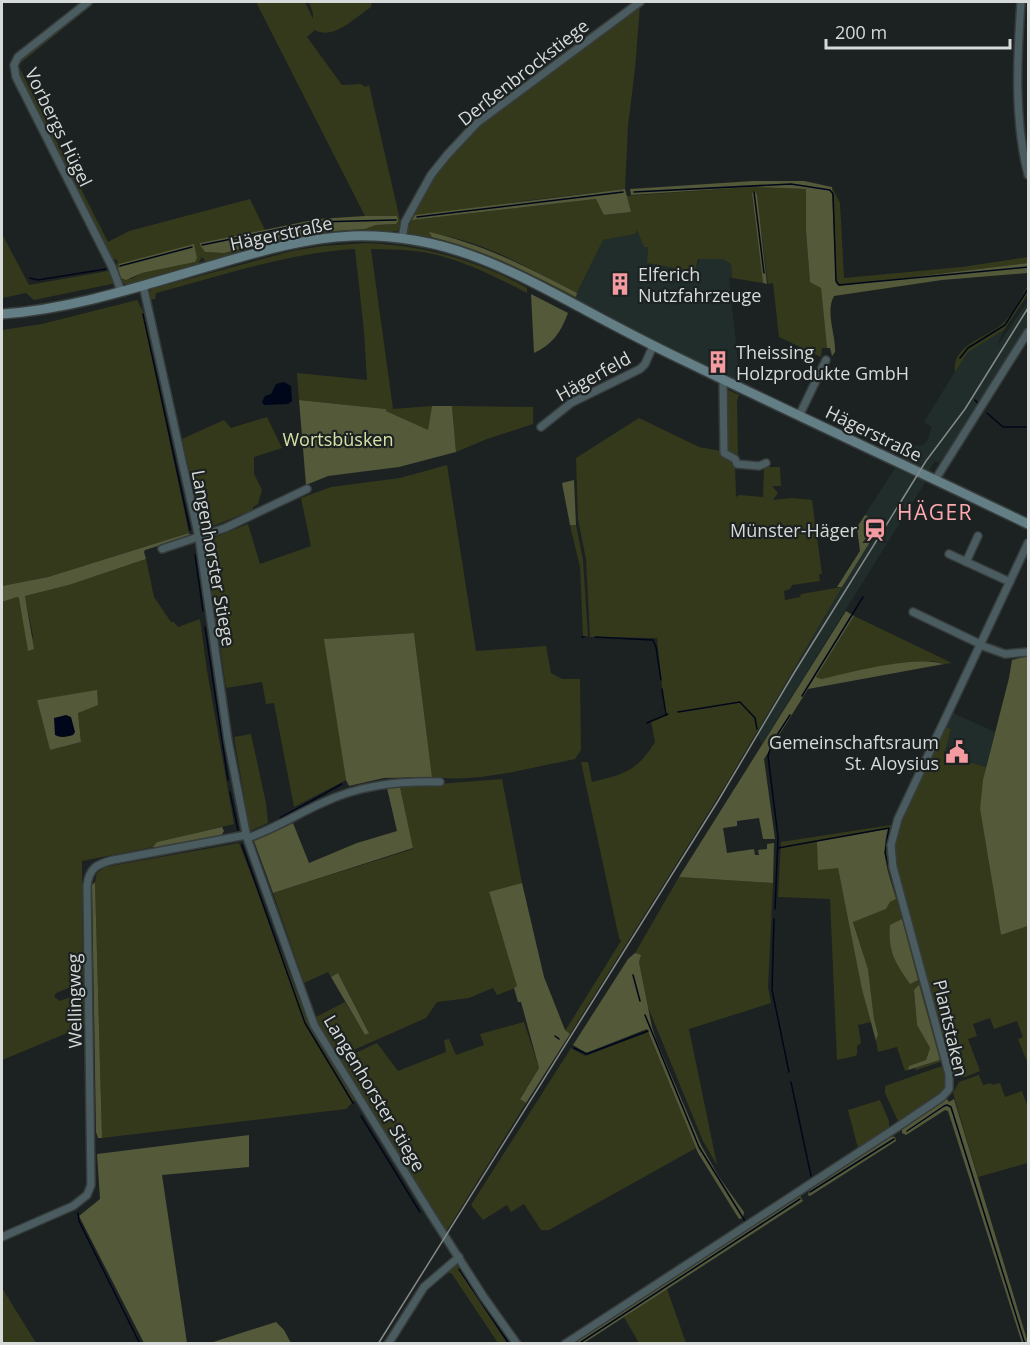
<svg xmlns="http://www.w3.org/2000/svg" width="1030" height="1345" font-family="'Open Sans',sans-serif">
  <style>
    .built { fill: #202d2b }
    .green { fill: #35391b; fill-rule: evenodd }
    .forest { fill: #545939 }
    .water { fill: #00071a }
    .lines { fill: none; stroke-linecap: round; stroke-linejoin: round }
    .stream { stroke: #00071a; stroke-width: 1.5 }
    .street-casing { stroke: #363c3b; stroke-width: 10 }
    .secondary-casing { stroke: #363c3b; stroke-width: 12 }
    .street { stroke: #4b5c61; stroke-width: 7 }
    .secondary { stroke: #637e85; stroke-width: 9 }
    .rail { stroke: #858a89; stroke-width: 1.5 }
    .labels { text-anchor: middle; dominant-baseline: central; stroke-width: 4.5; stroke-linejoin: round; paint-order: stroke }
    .street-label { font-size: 18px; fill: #d6dad9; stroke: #1c2221 }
    .poi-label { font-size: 18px; fill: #d6dad9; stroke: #1c2221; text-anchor: start }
    .park-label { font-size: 18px; fill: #d8e1a5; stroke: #1c2221 }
    .quarter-label { font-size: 21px; letter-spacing: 1.5px; fill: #fda9af; stroke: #1c2221 }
  </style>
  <rect width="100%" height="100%" fill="#1c2221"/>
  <!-- built -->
  <g class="built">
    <polygon points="637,230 644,246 648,247 647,263 694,272 700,258 722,259 731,264 732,278 729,278 740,382 574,300 603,240 634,234"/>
    <polygon points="1028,301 1028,325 940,463 935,461 929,471 931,473 762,744 754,727 841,587 837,587 860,551 857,527 895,468 907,474 913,465 904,460 907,452 913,446 922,445 927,441 932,427 924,422 967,352 1004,330 997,346"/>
    <polygon points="953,713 995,732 986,767 943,755 951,729 946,727"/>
  </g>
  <!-- green -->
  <g class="green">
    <path d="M 91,2 L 96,2 L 18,65 L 108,242 L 129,231 L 250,199 L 265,230 L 201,243 L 205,252 L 224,253 L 267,242 L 318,232 L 365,229 L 376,225 L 396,224 L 397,216 L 365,216 L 256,2 L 305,2 L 313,19 L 313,13 L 309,2 L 372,2 L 371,7 C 357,16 333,41 315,30 L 307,37 L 342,85 L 361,84 L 365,87 L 369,85 L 400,220 L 398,231 L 348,232 L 308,236 L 268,244 L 206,262 L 202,257 L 197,265 L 127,285 L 123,283 L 115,267 L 118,262 L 116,259 L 112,261 L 18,78 L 16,65 L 21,59 ZM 195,262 L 142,273 L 131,279 L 119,274 L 117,267 Z"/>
    <path d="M 640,5 L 635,69 L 628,126 L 625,189 L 523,201 L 412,220 L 596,199 L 605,215 L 631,212 L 626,196 L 752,187 L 806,189 L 806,231 L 810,281 L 821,288 L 827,348 L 822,348 L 821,357 L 779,337 L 773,283 L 768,284 L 762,236 L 752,193 L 763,283 L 732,278 L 731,264 L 722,259 L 698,259 L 695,272 L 647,263 L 648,247 L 644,247 L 637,230 L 635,234 L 603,240 L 577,293 C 531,269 482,240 430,233 L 432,237 C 483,249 529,273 576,297 L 575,299 C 521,272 470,245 410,235 L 407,231 L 411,222 L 411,217 L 429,180 L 474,129 Z"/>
    <polygon points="832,187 840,203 844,278 962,267 1028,257 1028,263 839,286 836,283"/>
    <polygon points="2,234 29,285 108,271 116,283 34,300 26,293 2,298"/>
    <path d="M 368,243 C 425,246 477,260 527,288 L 527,293 C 492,275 454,255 414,251 C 400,249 385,250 371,249 L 393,409 L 432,406 L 428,431 L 386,411 L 386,409 L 299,400 L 297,373 L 367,380 L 364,331 L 355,249 C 287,253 222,276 156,293 L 155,299 L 149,300 L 150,291 L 152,289 L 292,251 L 322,246 Z"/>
    <path d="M 1028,285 L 1028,294 L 1004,330 L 968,352 L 955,372 C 951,343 990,338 1005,321 C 1014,311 1022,297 1028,285 Z"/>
    <polygon points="137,300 145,315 170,443 189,533 48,577 2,586 2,330 42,324"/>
    <polygon points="724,388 739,395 737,401 738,458 725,452"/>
    <polygon points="452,406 533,407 533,424 487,439 456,452"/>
    <polygon points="267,417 282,448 254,457 254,474 262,490 258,504 253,507 253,510 203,530 182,439 224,420 231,428"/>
    <path d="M 639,418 L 699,447 L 721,451 L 735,465 L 736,497 L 739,495 L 763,497 L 764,467 L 780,467 L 781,486 L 772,486 L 778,493 L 773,500 L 792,498 L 812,500 L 822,574 L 819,574 L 820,581 L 792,585 L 790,589 L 784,591 L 785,600 L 800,597 L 801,594 L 842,587 L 725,786 L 570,1034 L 565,1031 L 621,941 L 619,938 L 581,762 L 588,762 L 592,782 C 625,774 637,771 655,742 L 651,721 L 665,716 L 657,638 L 590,637 L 586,559 L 578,519 L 576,458 Z"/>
    <path d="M 447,465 L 476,651 L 546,646 L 551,673 L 562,679 L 580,679 L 581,750 L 575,759 C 528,768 480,783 432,777 L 414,633 L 325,639 L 346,780 L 294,807 L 274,703 L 266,704 L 262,682 L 226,688 L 220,646 L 223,644 L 223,642 L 219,643 L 203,542 L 248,524 L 260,564 L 311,546 L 301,498 L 331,487 L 400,478 Z"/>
    <polygon points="570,525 576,525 583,560 588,636 583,636 580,567"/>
    <path d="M 146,559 L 154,597 L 171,622 L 174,622 L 178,627 L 200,619 L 207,671 L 234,824 L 157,842 L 153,847 L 82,861 L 83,982 L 56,993 L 54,996 L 59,1001 L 84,993 L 84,1026 L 2,1060 L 2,602 L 17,597 L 20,598 L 28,650 L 33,636 L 25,596 L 69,585 ZM 96,691 L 78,713 L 81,742 L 50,750 L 37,700 Z"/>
    <polygon points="854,616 952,663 944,664 933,661 820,679 816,677"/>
    <polygon points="946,727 951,729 944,755 986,767 980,809 1001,935 1028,926 1028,1064 1018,1039 1023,1037 1017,1021 994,1029 990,1018 973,1024 977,1036 968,1039 980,1071 965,1077 954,1077 952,1074 893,854 895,833 937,741 942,737"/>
    <polygon points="251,734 266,803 268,823 250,831 234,737"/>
    <polygon points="502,779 522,883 489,893 518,987 497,995 493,988 469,998 437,1002 426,1018 342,1055 336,1055 314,1018 345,1002 365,1035 369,1032 338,973 331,977 328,972 304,983 273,893 413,849 400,787"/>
    <polygon points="891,825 893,829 889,850 942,1056 940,1062 916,1070 915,1068 940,1060 914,990 917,1025 930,1048 926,1060 910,1066 908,1070 905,1071 897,1047 878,1052 876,1041 878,1033 874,1019 868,969 853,921 886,909 890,902 896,899 884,853 888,829 817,841 838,868 871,1022 858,1025 861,1043 857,1046 857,1054 855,1056 837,1060 830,899 778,897 781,842"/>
    <polygon points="239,843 309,1024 355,1100 346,1109 102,1138 95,882 97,873 105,867"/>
    <polygon points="679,877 773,883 768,987 771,1003 689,1029 717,1165 703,1141 648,1007 639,962 635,953"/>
    <polygon points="524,1022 539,1068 520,1098 526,1103 446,1232 340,1062 340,1060 377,1043 398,1071 446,1052 444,1040 449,1039 456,1055 484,1045 480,1034"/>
    <polygon points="648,1032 696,1148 549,1230 541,1230 524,1204 511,1212 507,1205 483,1220 471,1205 571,1048 585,1056"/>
    <polygon points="939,1067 943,1067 946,1082 942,1093 898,1121 885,1093 885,1086"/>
    <polygon points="979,1075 983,1085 991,1083 992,1085 1000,1083 1005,1097 1022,1091 1028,1108 1028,1163 978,1177 953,1093 959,1082"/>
    <polygon points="880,1100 889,1121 889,1129 858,1148 848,1110"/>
    <polygon points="455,1264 460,1265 471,1283 470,1285 482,1304 484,1302 487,1306 485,1308 509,1343 498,1343 452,1274 448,1272"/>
    <polygon points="2,1288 36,1343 2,1343"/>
    <polygon points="667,1289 686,1343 639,1343 624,1317"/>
  </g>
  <!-- forest -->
  <g class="forest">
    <path d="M 753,181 L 804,181 L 832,187 L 836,283 L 839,286 L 1028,263 L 1028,273 L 942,280 L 834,296 C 825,312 836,335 835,352 L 832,356 L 830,348 L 827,348 L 821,288 L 810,282 L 806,231 L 806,189 L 752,187 L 631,195 L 630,189 Z"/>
    <polygon points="625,189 631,212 604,215 596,199 412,220 415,215"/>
    <polygon points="755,191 757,195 767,284 763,283 752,193"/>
    <polygon points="365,216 397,216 398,221 396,224 376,225 365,229 319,232 267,242 224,253 205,252 200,245 200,243 318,219"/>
    <path d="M 429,232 C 483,244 529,268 577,293 L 576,297 C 529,273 483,249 432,237 Z"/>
    <polygon points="194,244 197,258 195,262 142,273 126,280 121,278 118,270 119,264"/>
    <path d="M 531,294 L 568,313 C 561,332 552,345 534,353 Z"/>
    <polygon points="299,400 386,409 386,411 428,430 432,406 452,406 456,452 399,467 328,476 306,485"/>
    <polygon points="574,480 576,525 570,525 562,483"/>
    <polygon points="865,515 874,520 871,525 878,529 842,587 837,587 860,551 857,527"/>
    <polygon points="189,533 190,536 145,550 144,552 146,559 69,585 25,596 34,649 28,651 19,598 17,597 2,602 2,586 48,577"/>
    <path d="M 846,611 L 854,616 L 816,677 L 821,679 C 853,672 913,655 944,664 L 808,689 L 764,759 L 775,839 L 763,839 L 759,818 L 737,821 L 737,826 L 723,828 L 727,853 L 754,849 L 755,855 L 759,855 L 758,850 L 767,849 L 767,844 L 774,843 L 773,883 L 679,877 Z"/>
    <polygon points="414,633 432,777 384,778 349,786 346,780 324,639"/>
    <polygon points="1028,656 1028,926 1001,935 980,809 983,780 1009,678 1012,660"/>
    <polygon points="97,690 98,705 78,713 81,742 50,750 37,700"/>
    <polygon points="400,787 413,848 273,893 254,841 293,823 309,863 357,843 397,831 387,788"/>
    <polygon points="222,827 224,831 221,836 157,848 153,847 157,842"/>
    <path d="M 888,829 C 880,856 889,873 896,899 L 890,902 L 886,909 L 853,922 L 868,969 L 874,1019 L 878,1034 L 876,1041 L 862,989 L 838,868 L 818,870 L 817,841 Z"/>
    <polygon points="95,882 102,1138 98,1138 96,1132 92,885"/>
    <polygon points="522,883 544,977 565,1030 570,1034 526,1103 520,1099 539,1068 521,1002 518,1002 514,988 517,986 489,892"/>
    <path d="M 902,919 L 918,980 L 910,984 C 895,962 888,952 890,925 Z"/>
    <polygon points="635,953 641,955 639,962 652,1027 657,1042 701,1145 719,1177 744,1212 743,1218 739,1219 698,1153 647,1029 586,1053 573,1045 628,959"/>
    <polygon points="338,973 369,1033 365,1035 331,977"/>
    <polygon points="919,985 940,1060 908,1070 909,1066 926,1060 930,1048 917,1025 914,990"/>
    <polygon points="947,1099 949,1102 954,1099 1028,1343 1022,1343 948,1111 945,1110 906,1135 902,1133 902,1129 905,1126"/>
    <polygon points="249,1135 249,1167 162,1175 187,1343 144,1343 79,1216 100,1199 97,1154"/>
    <polygon points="890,1136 895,1137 896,1141 810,1196 808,1195 810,1187"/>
    <polygon points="800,1196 803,1201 584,1343 572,1344 752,1225"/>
    <polygon points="276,1322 284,1330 291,1343 210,1343"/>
  </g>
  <!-- water -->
  <g class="water">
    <polygon points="284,382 291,386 292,401 288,404 264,405 262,402 265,396 271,394 276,384"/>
    <path d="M 66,715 L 71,717 L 75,732 L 73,735 C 67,737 60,738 55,735 L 54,718 Z"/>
  </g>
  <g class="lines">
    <!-- stream -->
    <g class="stream">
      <polyline points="634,192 791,184 830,190 833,194 836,281 839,285 1028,267"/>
      <polyline points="754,192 764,273"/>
      <polyline points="417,217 623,192"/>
      <polyline points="202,245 314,222 396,220"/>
      <polyline points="120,266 192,247"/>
      <polyline points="30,278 38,280 106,269"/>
      <polyline points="143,314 190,530"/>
      <polyline points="960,358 968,348 1005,325 1028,289"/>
      <polyline points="975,400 978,403"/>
      <polyline points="987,413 1003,427 1028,427"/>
      <polyline points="195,555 203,611"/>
      <polyline points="205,627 228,780"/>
      <polyline points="582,637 584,637"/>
      <polyline points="595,637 653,640 656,647 661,680"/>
      <polyline points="662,689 666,715"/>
      <polyline points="802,696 863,597"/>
      <polyline points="678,712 740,702 755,718 757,729"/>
      <polyline points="647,723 668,714"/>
      <polyline points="230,792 238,830"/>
      <polyline points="280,818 342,784"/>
      <polyline points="242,845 305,1023 353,1103"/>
      <polyline points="778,848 889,828 885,853 919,977"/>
      <polyline points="775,909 778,837 768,756 772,743 790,715"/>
      <polyline points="774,919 772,990 789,1072"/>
      <polyline points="633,975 640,1001"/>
      <polyline points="921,984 939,1049"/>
      <polyline points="645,1015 699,1147 745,1221"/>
      <polyline points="555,1036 559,1039"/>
      <polyline points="574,1048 587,1054 648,1031"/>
      <polyline points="791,1082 811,1176"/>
      <polyline points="361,1116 420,1212"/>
      <polyline points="907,1131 944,1106 947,1105 951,1107 1025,1344"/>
      <polyline points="810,1192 894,1139"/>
      <polyline points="78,1213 79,1221 140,1344"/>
      <polyline points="459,1269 509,1344"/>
      <polyline points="578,1344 800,1199"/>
    </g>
    <!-- street casing -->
    <g class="street-casing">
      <g id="street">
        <polyline points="88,2 18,57 14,65 16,77 112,267 121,291"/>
        <path d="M 1021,2 C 1017,59 1014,119 1028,175"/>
        <polyline points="402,238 405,222 431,175 447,155 477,123 640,2"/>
        <polyline points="143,285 199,538 228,740 247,838 314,1025 432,1216 483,1296 517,1344"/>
        <polyline points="723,379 724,453 735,459 737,464 759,466 766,463"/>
        <polyline points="799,416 826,360"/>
        <polyline points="541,427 571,403 640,369 645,364 653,346"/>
        <polyline points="935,480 1028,332"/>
        <polyline points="162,549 225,528 307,489"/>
        <polyline points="949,554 1010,582"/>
        <polyline points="966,562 978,536"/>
        <polyline points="913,612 980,644"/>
        <polyline points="980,645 1028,543"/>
        <path d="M 247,838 C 273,830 297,814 322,803 C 360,785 398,781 440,782"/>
        <path d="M 2,1237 L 73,1206 L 87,1195 L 91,1185 L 87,886 C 89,868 97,864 113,860 L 246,835"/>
        <polyline points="388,1344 424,1287 459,1257"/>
        <polyline points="565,1344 896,1128 942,1097 949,1089 949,1074 893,867 891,845 898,819 980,645 1005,654 1028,652"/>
      </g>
    </g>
    <!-- secondary casing -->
    <g class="secondary-casing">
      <path id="secondary" d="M 2,314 C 74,309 147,284 217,264 C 261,251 305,238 352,236 C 439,233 501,265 576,305 C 613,325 651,345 689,363 C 802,418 916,470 1028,524"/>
    </g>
    <!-- street -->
    <use href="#street" class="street"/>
    <!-- secondary -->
    <use href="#secondary" class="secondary"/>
    <!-- rail -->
    <polyline class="rail" points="378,1344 718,801 794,673 900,503 926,461 965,409 1028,308"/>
  </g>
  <!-- icons -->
  <defs>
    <g id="building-bare" transform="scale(1.8)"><path d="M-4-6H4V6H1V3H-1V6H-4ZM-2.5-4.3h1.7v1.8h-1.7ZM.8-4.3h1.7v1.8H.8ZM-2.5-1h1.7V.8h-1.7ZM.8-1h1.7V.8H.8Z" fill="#f49aa1" stroke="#1c2221" stroke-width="2.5" paint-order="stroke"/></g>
    <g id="station-bare" transform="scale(1.8)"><path d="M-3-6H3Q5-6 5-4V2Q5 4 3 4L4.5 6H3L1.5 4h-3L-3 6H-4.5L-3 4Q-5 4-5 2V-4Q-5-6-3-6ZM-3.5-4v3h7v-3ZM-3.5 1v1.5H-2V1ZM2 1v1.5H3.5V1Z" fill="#f49aa1" stroke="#1c2221" stroke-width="2.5" paint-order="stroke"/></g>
    <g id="civic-bare" transform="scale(1.8)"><path d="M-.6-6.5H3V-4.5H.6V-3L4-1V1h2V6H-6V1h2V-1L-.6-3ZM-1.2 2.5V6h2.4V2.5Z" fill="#f49aa1" stroke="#1c2221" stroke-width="2.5" paint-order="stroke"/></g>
  </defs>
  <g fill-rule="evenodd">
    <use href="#building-bare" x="620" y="284"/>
    <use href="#building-bare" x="718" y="362"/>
    <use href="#station-bare" x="875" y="530"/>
    <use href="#civic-bare" x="957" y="752"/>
  </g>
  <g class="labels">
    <!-- street labels -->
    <g class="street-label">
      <text transform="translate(523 72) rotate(-38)">Derßenbrockstiege</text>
      <text transform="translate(59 127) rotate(64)">Vorbergs Hügel</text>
      <text transform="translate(281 233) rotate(-12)">Hägerstraße</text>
      <text transform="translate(593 376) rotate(-29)">Hägerfeld</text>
      <text transform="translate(874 433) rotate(26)">Hägerstraße</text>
      <text transform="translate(214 558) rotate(80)">Langenhorster Stiege</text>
      <text transform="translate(74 1001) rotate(-91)">Wellingweg</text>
      <text transform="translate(951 1028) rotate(77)">Plantstaken</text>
      <text transform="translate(375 1093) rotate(59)">Langenhorster Stiege</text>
    </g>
    <!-- poi labels -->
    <g class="poi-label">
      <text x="638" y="274">Elferich<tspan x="638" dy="21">Nutzfahrzeuge</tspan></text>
      <text x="736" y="352">Theissing<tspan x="736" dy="21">Holzprodukte GmbH</tspan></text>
      <text x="857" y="530" text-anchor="end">Münster-Häger</text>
      <text x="939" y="742" text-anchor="end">Gemeinschaftsraum<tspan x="939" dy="21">St. Aloysius</tspan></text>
    </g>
    <!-- park labels -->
    <g class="park-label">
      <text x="338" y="439">Wortsbüsken</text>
    </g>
    <!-- quarter labels -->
    <g class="quarter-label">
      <text x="935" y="512">HÄGER</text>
    </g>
  </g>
  <!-- border -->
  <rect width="1030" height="1345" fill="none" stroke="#d6dad9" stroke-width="6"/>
  <!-- scale -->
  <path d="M826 39v9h184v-9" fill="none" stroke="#d6dad9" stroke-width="3"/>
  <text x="835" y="39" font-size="18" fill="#d6dad9" stroke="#1c2221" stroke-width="4.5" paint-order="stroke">200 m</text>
</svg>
